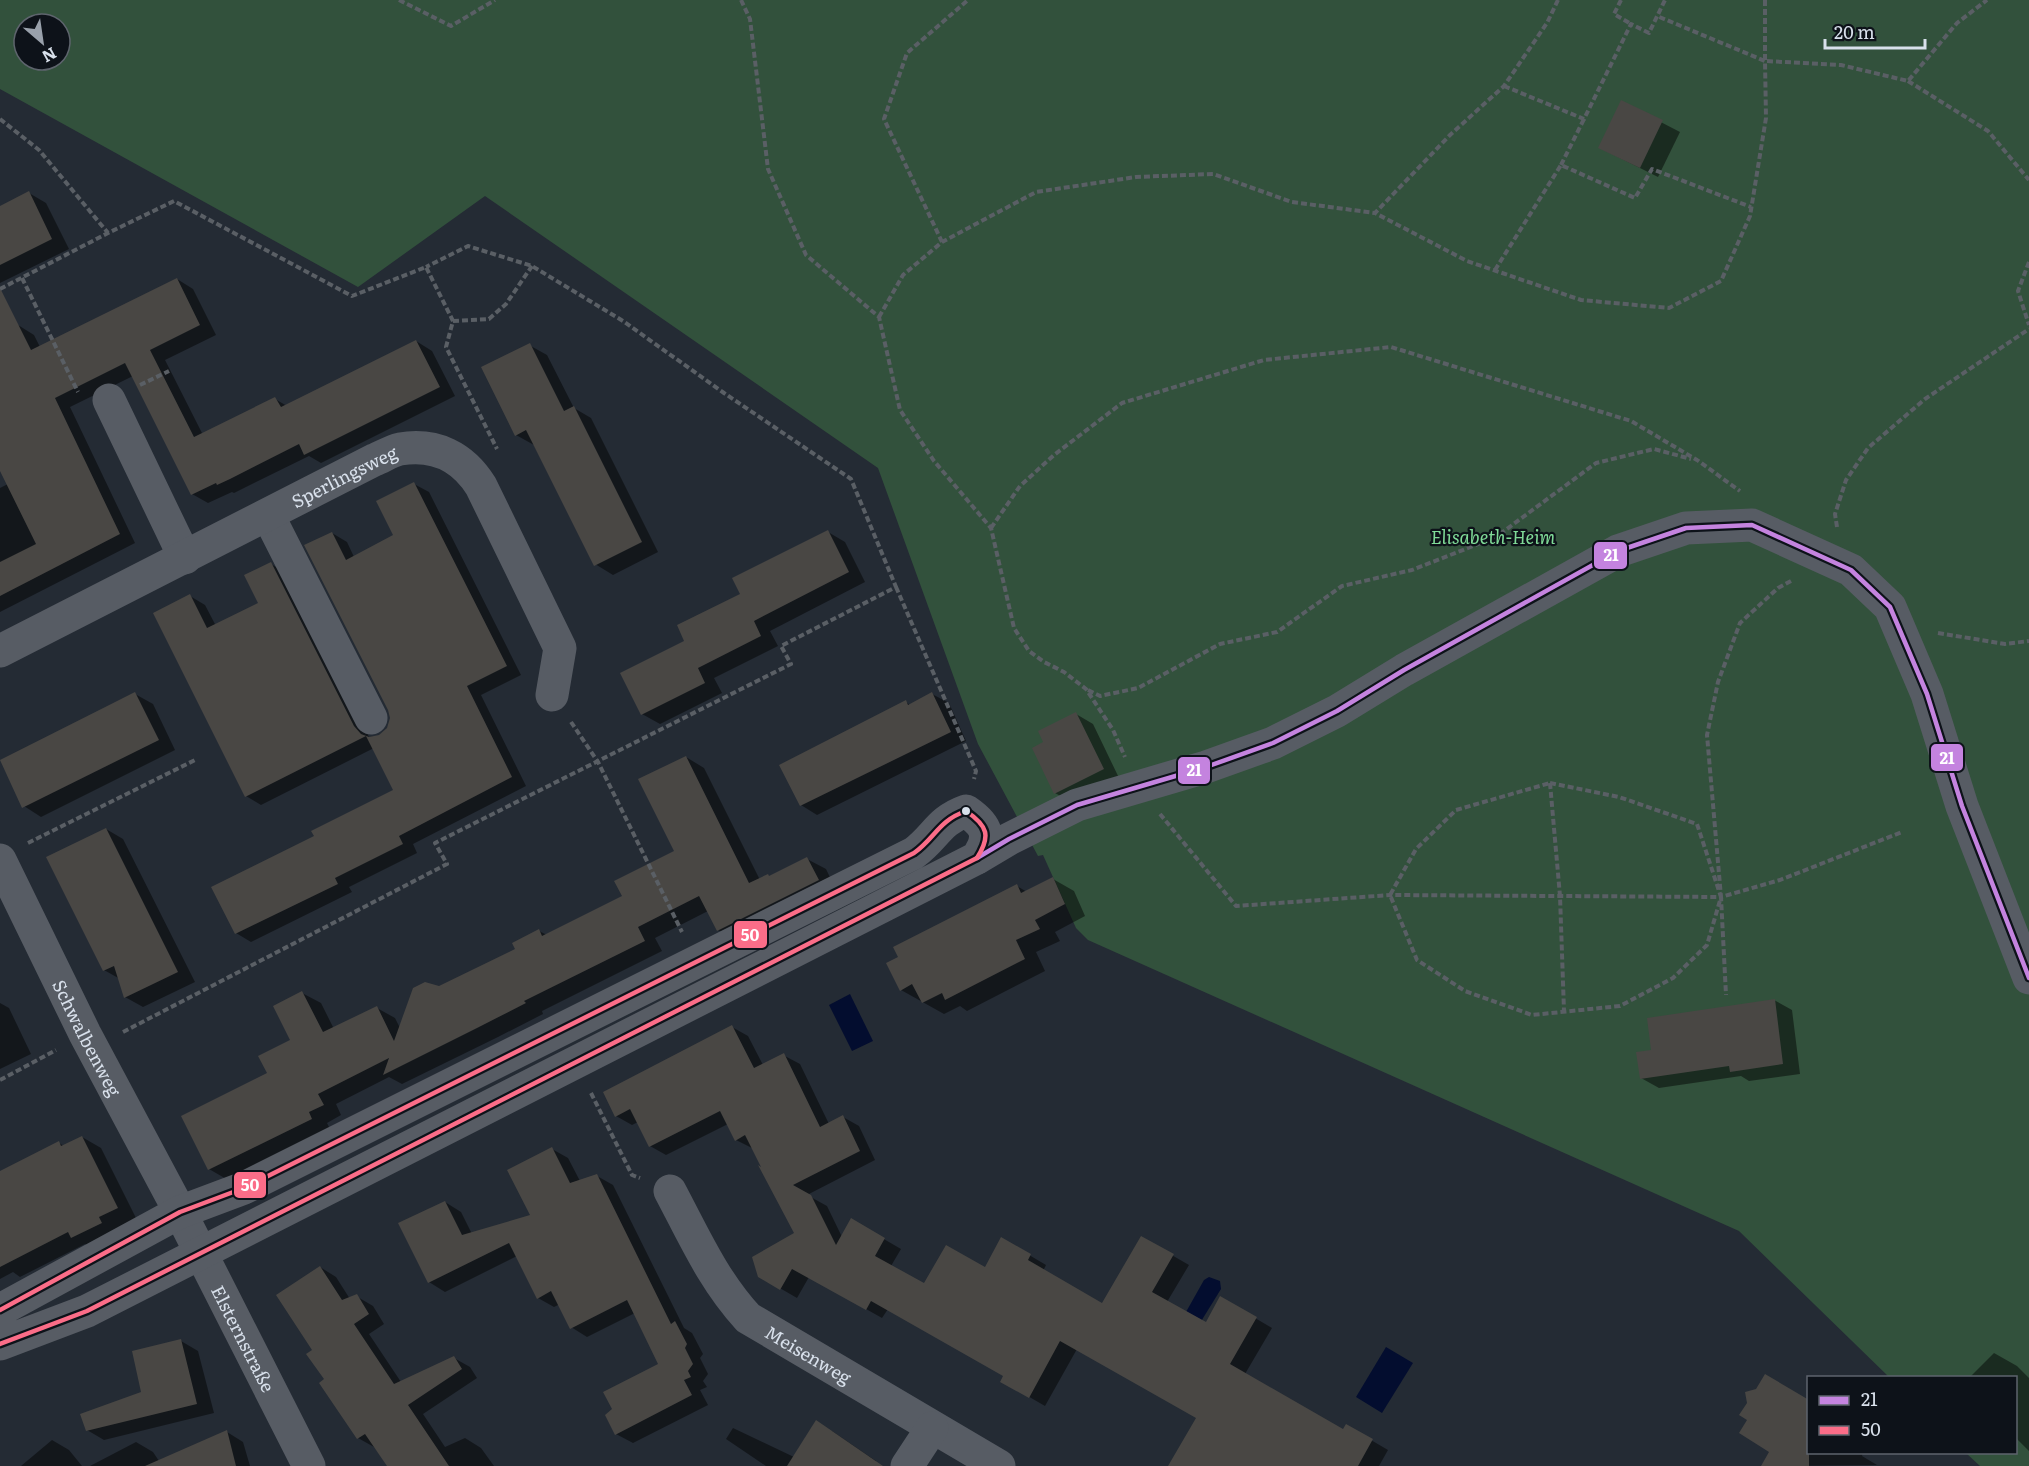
<svg xmlns="http://www.w3.org/2000/svg" width="2029" height="1466" font-family="Literata,serif">
  <style>
    .green { fill: #32513c; fill-rule: evenodd }
    .water { fill: #030d2f }
    .shadow { fill: #0007 }
    .building { fill: #494744 }
    .lines { fill: none; stroke-linecap: round; stroke-linejoin: round }
    .path { stroke: #5a5f65; stroke-width: 4; stroke-dasharray: 6 3; stroke-linecap: butt }
    .minor { stroke: #575c64; stroke-width: 33 }
    .bus-1-casing { stroke: #0d1219; stroke-width: 9 }
    .bus-2-casing { stroke: #0d1219; stroke-width: 9 }
    .bus-1 { stroke: #c483df; stroke-width: 4.5 }
    .bus-2 { stroke: #fb6d88; stroke-width: 4.5 }
    .bus-dot { fill: #d8e0eb; stroke: #0d1219; stroke-width: 2 }
    .labels { text-anchor: middle; dominant-baseline: central; stroke-width: 4.5; stroke-linejoin: round; paint-order: stroke }
    .street-label { font-size: 18px; fill: #d8e0eb; stroke: #0d1219 }
    .park-label { font-size: 18px; font-style: italic; fill: #80db98; stroke: #0d1219 }
    .line-badge { stroke: #0d1219; stroke-width: 2 }
    .badge-label { font-size: 16px; text-anchor: middle; font-weight: bold; fill: #fff }
  </style>
  <rect width="100%" height="100%" fill="#242b34"/>
  <!-- green -->
  <path class="green" d="M 0,0 L 2029,0 L 2029,1466 L 1980,1466 L 1966,1453 L 2016,1452 L 2016,1378 L 1889,1377 L 1739,1231 L 1088,940 L 1076,928 L 1043,855 L 1038,856 L 978,744 L 878,468 L 485,196 L 358,287 L 0,89 ZM 24,24 L 60,24 L 60,60 L 24,60 Z"/>
  <!-- water -->
  <g class="water">
    <polygon points="850,994 873,1041 852,1051 829,1005"/>
    <polygon points="1209,1277 1220,1281 1221,1289 1200,1323 1186,1312 1204,1280"/>
    <polygon points="1386,1347 1413,1363 1382,1413 1356,1397"/>
  </g>
  <!-- shadow -->
  <g class="shadow">
    <polygon points="1622,102 1680,132 1658,177 1600,148"/>
    <polygon points="29,193 46,203 69,249 0,283 0,207"/>
    <polygon points="177,279 193,289 216,335 165,360 203,435 275,399 287,406 416,341 432,351 455,396 321,463 309,456 246,487 234,493 232,492 208,503 192,494 133,376 70,407 135,543 0,612 0,488 8,484 0,468 0,334 18,325 34,335 40,347"/>
    <polygon points="529,345 547,355 574,408 591,418 658,552 613,575 595,564 534,445 516,435"/>
    <polygon points="414,484 429,492 521,675 481,695 526,786 413,844 417,853 349,887 352,892 251,942 236,933 316,837 395,791 374,748 261,805 246,796 190,596 205,605 216,626 260,604 271,564 286,573 369,737 380,736 388,729 391,718 332,533 347,542 354,557 395,536"/>
    <polygon points="828,532 845,542 865,582 770,631 778,646 714,678 722,693 660,724 642,714 686,642 742,595"/>
    <polygon points="135,694 153,704 175,750 41,817 24,806"/>
    <polygon points="932,694 949,703 966,741 817,815 801,805 906,702 910,705"/>
    <polygon points="1076,714 1093,724 1120,780 1073,803 1055,793 1034,749 1045,743"/>
    <polygon points="686,757 704,768 760,880 771,877 807,859 826,869 836,890 736,940 718,930 708,911 655,938 662,951 542,1011 543,1014 498,1037 402,1084 389,1077 336,1104 341,1115 327,1123 330,1129 228,1180 209,1169 292,1040 302,993 321,1003 334,1029 377,1008 395,1018 400,1028 439,988 517,950 539,931 547,935 624,897 676,851"/>
    <polygon points="106,829 123,839 195,982 143,1007 125,997 120,979 104,970"/>
    <polygon points="1053,879 1074,891 1085,916 1055,932 1060,941 1036,952 1045,971 967,1011 960,1006 944,1014 901,990 1017,886 1027,892"/>
    <polygon points="1774,1000 1792,1010 1800,1074 1749,1081 1741,1076 1659,1088 1641,1078 1653,1052"/>
    <polygon points="0,1003 9,1008 31,1054 0,1069"/>
    <polygon points="732,1027 748,1036 763,1065 783,1055 800,1064 829,1124 843,1117 859,1126 875,1160 807,1195 827,1206 842,1237 851,1220 901,1249 891,1266 925,1285 985,1269 1002,1239 1046,1265 1043,1271 1102,1305 1142,1238 1189,1265 1167,1302 1206,1325 1221,1298 1272,1328 1245,1374 1344,1431 1347,1426 1388,1450 1379,1466 1170,1466 1198,1418 1077,1349 1045,1406 1002,1381 1005,1376 888,1309 882,1318 809,1277 797,1298 759,1276 796,1233 754,1149 736,1140 728,1124 666,1155 650,1146 638,1122 632,1125 616,1116"/>
    <polygon points="82,1137 101,1148 136,1218 91,1248 85,1244 20,1277 13,1272 0,1279 0,1219 59,1143 64,1146"/>
    <polygon points="552,1149 568,1158 580,1181 597,1176 613,1185 684,1328 692,1333 703,1354 700,1358 708,1374 703,1381 707,1387 700,1390 708,1405 633,1443 616,1434 660,1364 635,1313 587,1337 571,1327 560,1304 554,1307 538,1298 517,1256 445,1292 429,1282 445,1202 461,1212 472,1234 532,1216"/>
    <polygon points="320,1267 336,1277 350,1299 356,1296 373,1306 384,1324 369,1334 401,1382 454,1358 470,1367 477,1378 423,1414 445,1447 465,1438 481,1448 494,1466 389,1466 374,1447 358,1438 326,1380 314,1350"/>
    <polygon points="181,1341 198,1351 214,1413 104,1440 87,1430 142,1392"/>
    <polygon points="1994,1353 2017,1366 2029,1378 2029,1451 2016,1438 2016,1378 1969,1378"/>
    <polygon points="733,1428 794,1457 832,1431 876,1461 872,1466 766,1466 726,1439"/>
    <polygon points="227,1432 243,1442 250,1466 90,1466 136,1442 153,1452 159,1461"/>
    <polygon points="52,1440 69,1450 82,1466 21,1466"/>
    <polygon points="1808,1452 1863,1452 1862,1456 1877,1465 1781,1466"/>
  </g>
  <!-- building -->
  <g class="building">
    <polygon points="1621,100 1663,120 1640,168 1598,148"/>
    <polygon points="29,191 52,239 0,265 0,206"/>
    <polygon points="177,278 200,325 150,350 194,437 275,397 281,407 416,340 440,387 304,455 299,444 230,479 217,485 216,483 191,495 125,363 55,398 120,534 0,596 0,562 36,544 0,471 0,288 31,350"/>
    <polygon points="530,343 564,411 574,406 642,542 594,566 526,430 515,436 481,367"/>
    <polygon points="414,482 507,666 467,686 512,777 399,836 403,844 335,878 338,884 235,934 211,887 314,836 311,831 393,790 366,736 245,797 153,613 190,594 207,628 258,603 244,575 271,562 354,726 361,734 369,737 379,735 387,728 390,718 388,710 304,545 332,532 346,560 393,535 376,501"/>
    <polygon points="828,530 849,572 754,621 761,636 698,668 705,683 641,715 620,673 684,641 677,625 740,594 732,578"/>
    <polygon points="135,692 159,740 22,808 0,760"/>
    <polygon points="932,692 951,732 800,806 779,765 906,700 908,705"/>
    <polygon points="1076,712 1104,769 1054,794 1032,748 1043,742 1038,731"/>
    <polygon points="686,756 749,883 768,874 769,876 807,857 819,880 717,931 699,896 638,927 645,941 524,1001 526,1003 479,1027 383,1075 389,1058 318,1094 324,1105 309,1112 312,1119 208,1170 181,1116 267,1073 258,1056 290,1040 273,1006 302,991 323,1032 377,1006 394,1041 413,988 425,982 439,986 515,949 512,943 539,929 542,936 622,896 614,881 674,851 638,779"/>
    <polygon points="106,828 178,972 124,998 114,966 103,971 46,857"/>
    <polygon points="1053,877 1065,904 1035,920 1040,929 1016,940 1025,959 945,1000 942,993 922,1003 912,984 900,991 886,963 898,957 893,947 1017,884 1021,893"/>
    <polygon points="1775,999 1783,1064 1730,1072 1729,1066 1640,1079 1636,1052 1651,1050 1647,1018"/>
    <polygon points="732,1025 754,1068 784,1053 820,1127 843,1115 860,1151 793,1185 811,1195 836,1245 851,1218 885,1238 875,1256 924,1283 946,1245 985,1267 1001,1237 1031,1254 1028,1260 1102,1303 1141,1236 1174,1254 1152,1292 1206,1322 1220,1296 1257,1317 1230,1364 1343,1429 1346,1424 1373,1439 1358,1466 1168,1466 1196,1418 1060,1341 1029,1398 1000,1382 1003,1376 871,1301 866,1310 792,1269 780,1290 758,1277 752,1257 794,1233 758,1165 761,1167 745,1135 735,1141 720,1111 649,1147 630,1109 615,1117 603,1092"/>
    <polygon points="82,1136 118,1208 99,1217 102,1223 71,1238 68,1232 0,1267 0,1171 59,1141 61,1146"/>
    <polygon points="552,1147 570,1183 597,1174 671,1324 675,1321 687,1344 685,1348 693,1364 688,1371 691,1377 684,1380 692,1395 615,1435 605,1415 612,1409 603,1392 658,1364 627,1300 570,1329 551,1291 537,1299 509,1243 428,1283 398,1223 445,1201 462,1235 530,1215 507,1170"/>
    <polygon points="320,1266 342,1300 357,1294 369,1314 354,1324 394,1384 454,1356 462,1369 408,1405 449,1466 387,1466 365,1434 357,1439 319,1383 324,1379 306,1354 312,1350 276,1295"/>
    <polygon points="181,1339 197,1404 86,1431 80,1414 141,1392 132,1351"/>
    <polygon points="1765,1374 1809,1400 1809,1466 1761,1466 1769,1452 1739,1433 1747,1420 1739,1415 1747,1403 1745,1392 1756,1389"/>
    <polygon points="816,1420 883,1466 787,1466"/>
    <polygon points="227,1430 236,1466 145,1466"/>
  </g>
  <g class="lines">
    <!-- path -->
    <g class="path">
      <polyline points="399,0 451,26 495,0"/>
      <polyline points="741,0 750,19 768,169 806,255 879,317 900,410 934,461 991,528 1014,628 1029,651 1044,662 1064,672 1086,689 1113,730 1125,757"/>
      <polyline points="1558,0 1547,23 1504,86 1450,135 1375,213 1467,261 1581,300 1669,308 1721,281 1750,216 1766,118 1765,61 1657,16"/>
      <polyline points="1621,0 1614,14 1631,24"/>
      <polyline points="1765,0 1765,61 1841,65 1908,81 1957,23 1987,0"/>
      <polyline points="1908,81 1988,131 2029,180"/>
      <polyline points="1504,86 1584,119 1631,24 1649,33 1665,0"/>
      <polyline points="0,119 39,150 108,233"/>
      <polyline points="1561,165 1584,119"/>
      <polyline points="942,242 884,119 907,53 968,0"/>
      <polyline points="2029,262 2018,291 2029,325"/>
      <polyline points="1495,270 1561,165 1635,198 1652,169 1751,207"/>
      <polyline points="22,278 78,392"/>
      <polyline points="0,289 108,233 174,201 352,296 426,267 453,321 446,347 497,449"/>
      <polyline points="879,317 903,275 942,242 1036,192 1136,177 1213,174 1292,202 1375,213"/>
      <polyline points="453,321 489,319 506,304 532,266"/>
      <polyline points="140,385 169,371"/>
      <polyline points="1837,527 1835,514 1846,480 1868,448 1925,399 2029,329"/>
      <polyline points="991,528 1020,486 1054,455 1122,403 1264,360 1391,347 1631,421 1697,460 1740,491"/>
      <polyline points="1791,581 1778,588 1740,623 1718,682 1707,735 1721,897 1780,880 1902,832"/>
      <polyline points="896,587 976,771 974,779"/>
      <polyline points="1938,633 2005,644 2029,641"/>
      <polyline points="1088,690 1100,696 1138,688 1220,644 1277,632 1342,586 1412,570 1496,537 1596,463 1654,449 1691,459"/>
      <polyline points="571,722 598,762 682,932"/>
      <polygon points="1550,783 1619,797 1697,824 1721,897 1707,945 1673,978 1620,1006 1532,1015 1465,991 1417,960 1390,895 1416,849 1456,810"/>
      <polyline points="1550,783 1560,896 1564,1011"/>
      <polyline points="1160,814 1236,906 1390,895 1721,897 1726,995"/>
      <polyline points="28,843 195,760"/>
      <polyline points="123,1032 447,864 435,843 791,664 781,646 896,587 851,479 724,393 623,321 532,266 468,246 426,267"/>
      <polyline points="0,1080 56,1050"/>
      <polyline points="591,1093 632,1175 640,1178"/>
    </g>
    <!-- minor -->
    <g class="minor">
      <polyline points="109,400 185,558"/>
      <polyline points="268,515 371,718"/>
      <path id="s1" d="M 0,651 L 374,460 C 382,457 391,451 400,449 C 436,443 463,457 481,486 L 560,648 L 552,695"/>
      <polyline points="977,858 1009,839 1077,805 1206,767 1273,743 1337,711 1404,670 1618,551 1686,528 1752,525 1851,570 1890,607 1927,694 1962,806 2029,978"/>
      <path id="s2" d="M 0,860 L 85,1034 L 180,1212 L 309,1466"/>
      <path id="s3" d="M 670,1191 C 694,1236 713,1280 748,1318 L 999,1466"/>
      <path d="M 0,1310 L 180,1212 L 244,1188 L 914,853 C 936,837 938,821 966,811 C 988,826 991,836 977,858 L 87,1311 L 0,1344"/>
      <polyline points="907,1466 932,1428"/>
    </g>
    <!-- bus-1 casing -->
    <g class="bus-1-casing">
      <polyline id="bus-1" points="977,858 1009,839 1077,805 1206,767 1273,743 1337,711 1404,670 1618,551 1686,528 1752,525 1851,570 1890,607 1927,694 1962,806 2029,978"/>
    </g>
    <!-- bus-2 casing -->
    <g class="bus-2-casing">
      <path id="bus-2" d="M 0,1310 L 180,1212 L 244,1188 L 914,853 C 936,837 938,821 966,811 C 988,826 991,836 977,858 L 87,1311 L 0,1344"/>
    </g>
    <!-- bus-1 -->
    <use href="#bus-1" class="bus-1"/>
    <!-- bus-2 -->
    <use href="#bus-2" class="bus-2"/>
  </g>
  <!-- markers -->
  <circle class="bus-dot" cx="966" cy="811" r="5"/>
  <g class="labels">
    <!-- street labels -->
    <g class="street-label">
      <text stroke="none"><textPath href="#s1" startOffset="386">Sperlingsweg</textPath></text>
      <text stroke="none"><textPath href="#s2" startOffset="198">Schwalbenweg</textPath></text>
      <text stroke="none"><textPath href="#s2" startOffset="537">Elsternstraße</textPath></text>
      <text stroke="none"><textPath href="#s3" startOffset="220">Meisenweg</textPath></text>
    </g>
    <!-- park labels -->
    <g class="park-label">
      <text x="1493" y="536">Elisabeth-Heim</text>
    </g>
  </g>
  <g class="line-badge">
    <rect x="1593" y="541" width="35" height="29" rx="6" fill="#c483df"/>
    <rect x="1930" y="743" width="34" height="29" rx="6" fill="#c483df"/>
    <rect x="1177" y="756" width="34" height="29" rx="6" fill="#c483df"/>
    <rect x="733" y="920" width="35" height="29" rx="6" fill="#fb6d88"/>
    <rect x="233" y="1171" width="34" height="28" rx="6" fill="#fb6d88"/>
  </g>
  <g class="badge-label">
    <text x="1611" y="561">21</text>
    <text x="1947" y="764">21</text>
    <text x="1194" y="776">21</text>
    <text x="750" y="941">50</text>
    <text x="250" y="1191">50</text>
  </g>
  <!-- legend -->
  <rect x="1807" y="1376" width="210" height="78" fill="#0d1219" stroke="#5e646d" stroke-width="1.5"/>
  <rect x="1819" y="1396" width="30" height="9" fill="#c483df" stroke="#5e646d" stroke-width="1.5"/>
  <text x="1861" y="1406" font-size="18" fill="#d8e0eb">21</text>
  <rect x="1819" y="1426" width="30" height="9" fill="#fb6d88" stroke="#5e646d" stroke-width="1.5"/>
  <text x="1861" y="1436" font-size="18" fill="#d8e0eb">50</text>
  <!-- north arrow -->
  <g transform="translate(42 42) rotate(151)"><circle r="28" fill="#0d1219" stroke="#5e646d" stroke-width="1.5"/>
  <path d="M0-4.5L10 22L0 15L-10 22Z" fill="#99a1ab"/>
  <text y="-9" font-size="16" font-weight="bold" text-anchor="middle" fill="#d8e0eb">N</text>
  </g>
  <!-- scale -->
  <path d="M1825 39v9h100v-9" fill="none" stroke="#d8e0eb" stroke-width="3"/>
  <text x="1834" y="39" font-size="18" fill="#d8e0eb" stroke="#0d1219" stroke-width="4.5" paint-order="stroke">20 m</text>
</svg>
